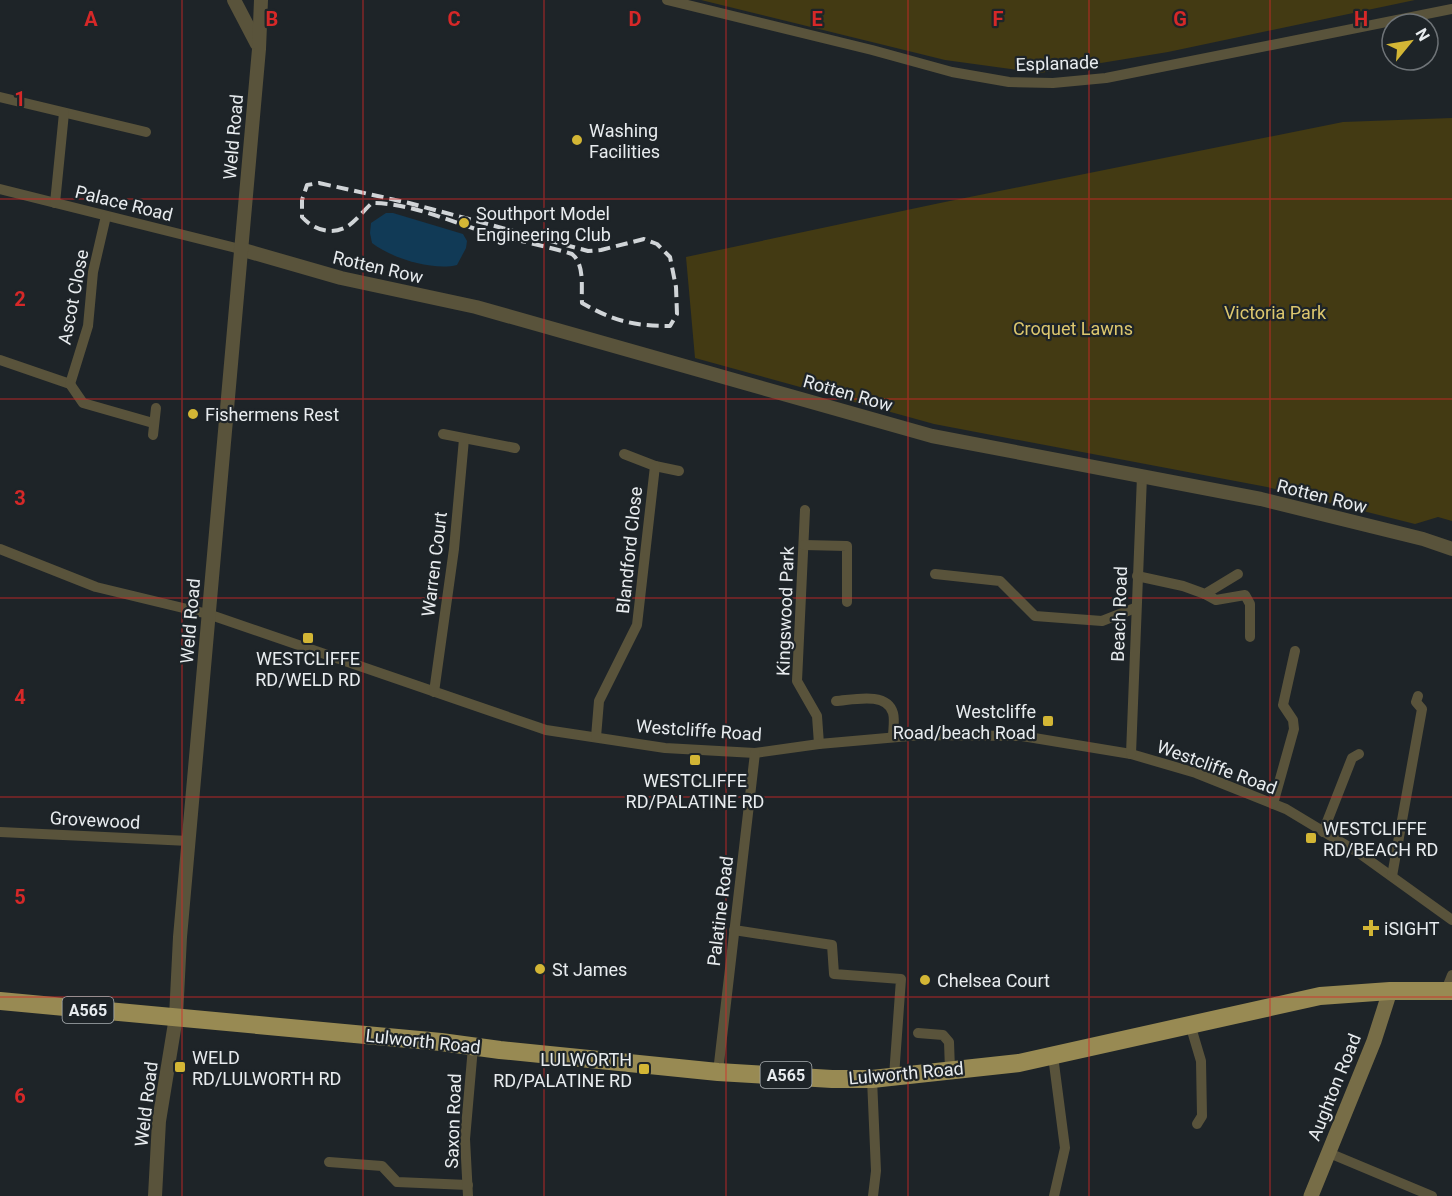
<svg xmlns="http://www.w3.org/2000/svg" width="1452" height="1196" font-family="Roboto,sans-serif">
  <style>
    .green { fill: #433a13 }
    .water { fill: #113a56 }
    .lines { fill: none; stroke-linecap: round; stroke-linejoin: round }
    .minor { stroke: #59533b; stroke-width: 10 }
    .tertiary { stroke: #59533b; stroke-width: 14 }
    .secondary { stroke: #776d47; stroke-width: 15 }
    .trunk { stroke: #988a53; stroke-width: 18 }
    .rail { stroke: #d0d4d7; stroke-width: 4; stroke-dasharray: 12 6; stroke-linecap: butt }
    .grid { fill: none; stroke: #d62828; stroke-width: 1.5; stroke-opacity: 0.55 }
    .poi-dot { fill: #d3b635; stroke: #1e2428; stroke-width: 2 }
    .labels { text-anchor: middle; dominant-baseline: central; stroke-width: 4.5; stroke-linejoin: round; paint-order: stroke }
    .shield { fill: #1e2428; stroke: #abb0b3; stroke-width: 1.5 }
    .shield-label { font-size: 16px; font-weight: bold; fill: #e8ecef }
    .street-label { font-size: 18px; fill: #e8ecef; stroke: #1e2428 }
    .poi-label { font-size: 18px; fill: #e8ecef; stroke: #1e2428; text-anchor: start }
    .park-label { font-size: 18px; fill: #ddc76e; stroke: #1e2428 }
    .grid-label { font-size: 20px; text-anchor: middle; font-weight: bold; fill: #d62828; stroke: #1e2428; stroke-width: 4.5; stroke-linejoin: round; paint-order: stroke }
  </style>
  <rect width="100%" height="100%" fill="#1e2428"/>
  <!-- green -->
  <g class="green">
    <polygon points="701,0 1415,0 1168,52 1040,73 945,60"/>
    <polygon points="1452,118 1452,521 1438,517 1415,524 1267,487 934,424 695,358 686,257 940,203 1343,122"/>
  </g>
  <!-- water -->
  <path class="water" d="M 386,213 L 393,213 L 463,234 L 467,241 L 466,248 L 457,265 C 433,271 391,258 372,243 L 370,233 L 371,223 Z"/>
  <g class="lines">
    <!-- minor -->
    <g class="minor">
      <polyline points="667,0 872,50 952,72 1009,82 1053,83 1106,78 1452,9"/>
      <polyline points="0,97 146,132"/>
      <polyline points="0,189 240,249"/>
      <polyline points="55,203 64,113"/>
      <polyline points="0,360 70,384 88,326 93,272 106,216"/>
      <polyline points="70,384 83,403 153,423"/>
      <polyline points="443,434 515,448"/>
      <polyline points="153,435 156,408"/>
      <polyline points="624,454 655,466 679,471"/>
      <polyline points="805,510 797,681 817,716 819,744"/>
      <polyline points="804,545 847,546 847,602"/>
      <polyline points="0,549 96,587 208,614 546,730 665,748 755,753 819,744 921,735 1022,736 1131,754 1196,773 1286,809 1359,853 1452,920"/>
      <polyline points="935,574 1000,581 1035,616 1102,621 1135,608"/>
      <polyline points="1137,576 1183,586 1205,594 1238,574"/>
      <polyline points="1205,594 1216,600 1245,595 1250,604 1250,637"/>
      <polyline points="434,692 454,549 464,439"/>
      <path d="M 836,701 C 852,700 887,691 893,713 C 895,720 893,730 893,737"/>
      <polyline points="596,737 599,701 637,625 655,466"/>
      <polyline points="1131,754 1142,476"/>
      <polyline points="1273,804 1294,729 1293,720 1283,705 1295,651"/>
      <polyline points="0,832 189,841"/>
      <polyline points="1323,832 1352,758 1359,754"/>
      <polyline points="1392,876 1422,709 1416,702 1418,696"/>
      <polyline points="734,930 832,945 834,974 901,979 894,1076"/>
      <polyline points="1446,990 1452,975"/>
      <polyline points="1190,1024 1201,1061 1202,1116 1197,1124"/>
      <polyline points="918,1033 943,1035 949,1042 950,1070"/>
      <polyline points="1053,1056 1065,1148 1054,1196"/>
      <polyline points="718,1072 755,753"/>
      <polyline points="872,1079 876,1171 873,1196"/>
      <polyline points="1329,1153 1432,1196"/>
      <polyline points="329,1162 382,1166 397,1182 468,1185"/>
      <polyline points="468,1196 465,1139 473,1047"/>
    </g>
    <!-- tertiary -->
    <g class="tertiary">
      <polyline points="234,0 257,44"/>
      <polyline points="240,249 341,278 476,307 932,436 1261,499 1423,539 1452,549"/>
      <polyline points="155,1196 159,1121 176,1017 180,937 259,49 261,0"/>
    </g>
    <!-- secondary -->
    <polyline class="secondary" points="1311,1196 1374,1041 1390,991"/>
    <!-- trunk -->
    <polyline class="trunk" points="0,1001 441,1042 500,1050 718,1072 832,1079 872,1079 1019,1063 1320,996 1390,991 1452,991"/>
    <!-- rail -->
    <path class="rail" d="M 319,183 L 409,203 L 588,251 L 601,250 L 644,239 L 657,244 L 670,257 L 676,287 L 677,314 L 670,326 C 633,326 614,321 582,303 C 581,286 585,265 572,254 C 543,245 514,240 485,232 C 449,221 410,203 372,203 C 364,210 357,220 348,226 C 332,236 314,230 302,217 L 302,200 L 307,185 Z"/>
  </g>
  <!-- grid -->
  <path class="grid" d="M 182,0 L 182,1196M 363,0 L 363,1196M 544,0 L 544,1196M 726,0 L 726,1196M 908,0 L 908,1196M 1089,0 L 1089,1196M 1270,0 L 1270,1196M 0,199 L 1452,199M 0,399 L 1452,399M 0,598 L 1452,598M 0,797 L 1452,797M 0,997 L 1452,997"/>
  <!-- markers -->
  <g class="poi-dot">
    <circle cx="577" cy="140" r="6"/>
    <circle cx="464" cy="223" r="6"/>
    <circle cx="193" cy="414" r="6"/>
    <rect x="302" y="632" width="12" height="12" rx="3"/>
    <rect x="1042" y="715" width="12" height="12" rx="3"/>
    <rect x="689" y="754" width="12" height="12" rx="3"/>
    <rect x="1305" y="832" width="12" height="12" rx="3"/>
    <path d="M1368 919h6v6h6v6h-6v6h-6v-6h-6v-6h6z"/>
    <circle cx="540" cy="969" r="6"/>
    <circle cx="925" cy="980" r="6"/>
    <rect x="174" y="1061" width="12" height="12" rx="3"/>
    <rect x="638" y="1063" width="12" height="12" rx="3"/>
  </g>
  <g class="labels">
    <!-- shield labels -->
    <g class="shield">
      <rect x="62.5" y="997" width="51" height="26" rx="4.5"/>
      <rect x="760.5" y="1062" width="51" height="26" rx="4.5"/>
    </g>
    <g class="shield-label">
      <text x="88" y="1010">A565</text>
      <text x="786" y="1075">A565</text>
    </g>
    <!-- street labels -->
    <g class="street-label">
      <text transform="translate(1057 63) rotate(-2)">Esplanade</text>
      <text transform="translate(233 137) rotate(-85)">Weld Road</text>
      <text transform="translate(124 203) rotate(14)">Palace Road</text>
      <text transform="translate(378 267) rotate(13)">Rotten Row</text>
      <text transform="translate(73 297) rotate(-79)">Ascot Close</text>
      <text transform="translate(848 393) rotate(16)">Rotten Row</text>
      <text transform="translate(1322 496) rotate(14)">Rotten Row</text>
      <text transform="translate(629 550) rotate(-84)">Blandford Close</text>
      <text transform="translate(434 564) rotate(-83)">Warren Court</text>
      <text transform="translate(785 611) rotate(-88)">Kingswood Park</text>
      <text transform="translate(1119 614) rotate(-88)">Beach Road</text>
      <text transform="translate(190 621) rotate(-85)">Weld Road</text>
      <text transform="translate(699 730) rotate(4)">Westcliffe Road</text>
      <text transform="translate(1217 767) rotate(20)">Westcliffe Road</text>
      <text transform="translate(95 820) rotate(3)">Grovewood</text>
      <text transform="translate(720 911) rotate(-83)">Palatine Road</text>
      <text transform="translate(423 1041) rotate(6)">Lulworth Road</text>
      <text transform="translate(906 1073) rotate(-5)">Lulworth Road</text>
      <text transform="translate(1334 1087) rotate(-68)">Aughton Road</text>
      <text transform="translate(146 1104) rotate(-83)">Weld Road</text>
      <text transform="translate(453 1121) rotate(-88)">Saxon Road</text>
    </g>
    <!-- poi labels -->
    <g class="poi-label">
      <text x="589" y="130">Washing<tspan x="589" dy="21">Facilities</tspan></text>
      <text x="476" y="213">Southport Model<tspan x="476" dy="21">Engineering Club</tspan></text>
      <text x="205" y="414">Fishermens Rest</text>
      <text x="308" y="658" text-anchor="middle">WESTCLIFFE<tspan x="308" dy="21">RD/WELD RD</tspan></text>
      <text x="1036" y="711" text-anchor="end">Westcliffe<tspan x="1036" dy="21">Road/beach Road</tspan></text>
      <text x="695" y="780" text-anchor="middle">WESTCLIFFE<tspan x="695" dy="21">RD/PALATINE RD</tspan></text>
      <text x="1323" y="828">WESTCLIFFE<tspan x="1323" dy="21">RD/BEACH RD</tspan></text>
      <text x="1384" y="928">iSIGHT</text>
      <text x="552" y="969">St James</text>
      <text x="937" y="980">Chelsea Court</text>
      <text x="192" y="1057">WELD<tspan x="192" dy="21">RD/LULWORTH RD</tspan></text>
      <text x="632" y="1059" text-anchor="end">LULWORTH<tspan x="632" dy="21">RD/PALATINE RD</tspan></text>
    </g>
    <!-- park labels -->
    <g class="park-label">
      <text x="1275" y="312">Victoria Park</text>
      <text x="1073" y="328">Croquet Lawns</text>
    </g>
  </g>
  <g class="grid-label">
    <text x="91" y="26">A</text>
    <text x="272" y="26">B</text>
    <text x="454" y="26">C</text>
    <text x="635" y="26">D</text>
    <text x="817" y="26">E</text>
    <text x="998" y="26">F</text>
    <text x="1180" y="26">G</text>
    <text x="1361" y="26">H</text>
    <text x="20" y="106">1</text>
    <text x="20" y="306">2</text>
    <text x="20" y="505">3</text>
    <text x="20" y="704">4</text>
    <text x="20" y="904">5</text>
    <text x="20" y="1103">6</text>
  </g>
  <!-- north arrow -->
  <g transform="translate(1410 42) rotate(60)"><circle r="28" fill="#1e2428" stroke="#6f7478" stroke-width="1.5"/>
  <path d="M0-4.5L10 22L0 15L-10 22Z" fill="#d3b635"/>
  <text y="-9" font-size="16" font-weight="bold" text-anchor="middle" fill="#e8ecef">N</text>
  </g>
</svg>
